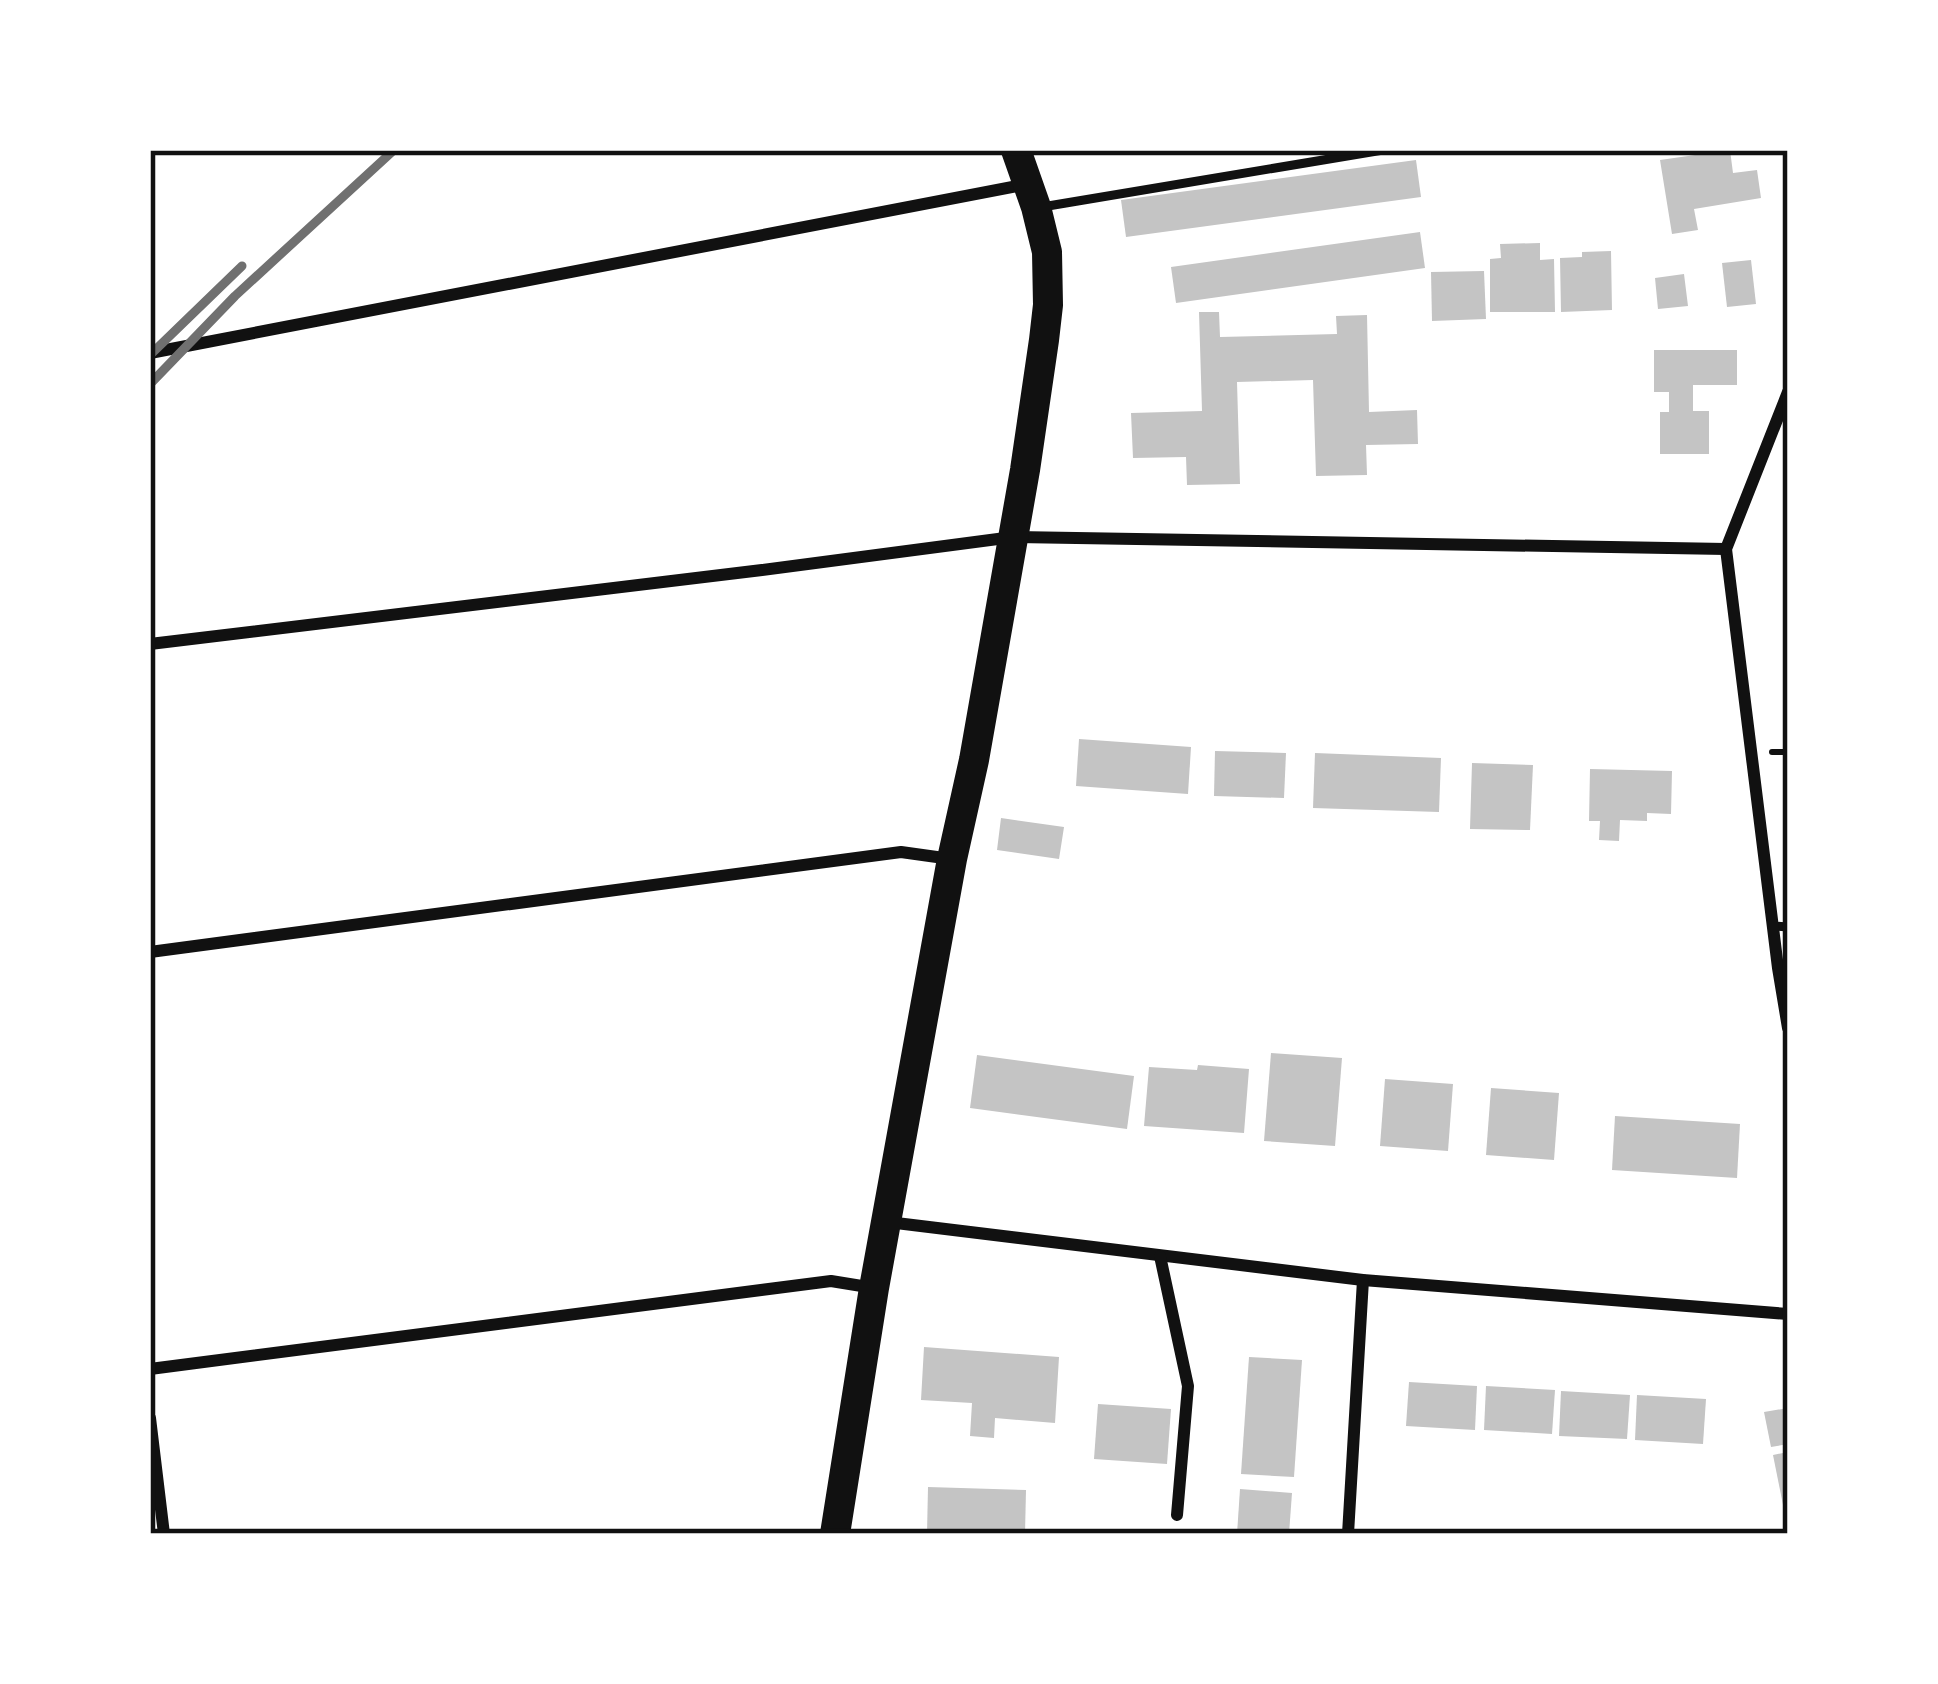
<svg xmlns="http://www.w3.org/2000/svg" width="1938" height="1684" font-family="'PT Sans',sans-serif">
  <style>
    .building { fill: #c4c4c4 }
    .lines { fill: none; stroke-linecap: round; stroke-linejoin: round }
    .path { stroke: #111; stroke-width: 6 }
    .service { stroke: #111; stroke-width: 9 }
    .minor { stroke: #111; stroke-width: 12 }
    .primary { stroke: #111; stroke-width: 30 }
    .rail { stroke: #707070; stroke-width: 9 }
    .neatline { fill: none; stroke: #111; stroke-width: 4.5 }
  </style>
  <rect width="100%" height="100%" fill="#fff"/>
  <!-- building -->
  <g class="building">
    <polygon points="1730,150 1733,173 1757,170 1761,198 1694,209 1698,230 1672,234 1660,160"/>
    <polygon points="1416,160 1421,197 1126,237 1121,200"/>
    <polygon points="1420,232 1425,268 1176,303 1171,267"/>
    <polygon points="1540,243 1540,260 1554,259 1555,312 1490,312 1490,259 1501,258 1500,244"/>
    <polygon points="1611,251 1612,310 1561,312 1560,258 1582,257 1582,252"/>
    <polygon points="1751,260 1756,304 1727,307 1722,263"/>
    <polygon points="1484,271 1486,319 1432,321 1431,272"/>
    <polygon points="1684,274 1688,306 1658,309 1655,278"/>
    <polygon points="1199,312 1219,312 1220,337 1337,334 1336,316 1367,315 1369,412 1417,410 1418,444 1366,445 1367,475 1316,476 1313,380 1237,382 1240,484 1187,485 1186,457 1133,458 1131,413 1202,411"/>
    <polygon points="1654,350 1737,350 1737,385 1693,385 1693,411 1709,411 1709,454 1660,454 1660,412 1669,412 1669,392 1654,392"/>
    <polygon points="1079,739 1191,747 1188,794 1076,786"/>
    <polygon points="1215,751 1286,753 1284,798 1214,796"/>
    <polygon points="1315,753 1441,758 1439,812 1313,808"/>
    <polygon points="1472,763 1533,765 1530,830 1470,829"/>
    <polygon points="1590,769 1672,771 1671,814 1647,813 1647,821 1620,820 1619,841 1599,840 1600,821 1589,821"/>
    <polygon points="1001,818 1064,827 1059,859 997,850"/>
    <polygon points="1271,1053 1342,1058 1335,1146 1264,1141"/>
    <polygon points="977,1055 1134,1076 1127,1129 970,1108"/>
    <polygon points="1198,1065 1249,1069 1244,1133 1144,1126 1149,1067 1197,1070"/>
    <polygon points="1385,1079 1453,1084 1448,1151 1380,1146"/>
    <polygon points="1491,1088 1559,1093 1554,1160 1486,1155"/>
    <polygon points="1615,1116 1740,1124 1737,1178 1612,1170"/>
    <polygon points="924,1347 1059,1357 1055,1423 995,1418 994,1438 970,1436 972,1403 921,1400"/>
    <polygon points="1249,1357 1302,1360 1294,1477 1241,1474"/>
    <polygon points="1409,1382 1477,1386 1475,1430 1406,1426"/>
    <polygon points="1486,1386 1555,1390 1552,1434 1484,1430"/>
    <polygon points="1561,1391 1630,1395 1627,1439 1559,1436"/>
    <polygon points="1637,1395 1706,1399 1703,1444 1635,1440"/>
    <polygon points="1098,1404 1171,1409 1167,1464 1094,1459"/>
    <polygon points="1788,1408 1788,1444 1771,1447 1764,1412"/>
    <polygon points="1788,1452 1788,1520 1786,1520 1773,1455"/>
    <polygon points="928,1487 1026,1490 1025,1534 927,1534"/>
    <polygon points="1240,1489 1292,1493 1289,1534 1237,1534"/>
  </g>
  <g class="lines">
    <!-- path -->
    <polyline class="path" points="1772,752 1788,752"/>
    <!-- service -->
    <g class="service">
      <polyline points="1042,207 1383,150"/>
      <polyline points="1773,926 1788,927"/>
    </g>
    <!-- minor -->
    <g class="minor">
      <polyline points="150,353 1028,184"/>
      <polyline points="1788,392 1726,549 1778,968 1788,1028"/>
      <polyline points="150,644 762,570 1013,537 1726,549"/>
      <polyline points="150,952 901,852 951,859"/>
      <polyline points="888,1222 1363,1280 1788,1314"/>
      <polyline points="1160,1256 1188,1386 1177,1515"/>
      <polyline points="150,1369 831,1281 874,1288"/>
      <polyline points="150,1418 164,1534"/>
      <polyline points="1348,1534 1363,1280"/>
    </g>
    <!-- primary -->
    <polyline class="primary" points="835,1534 874,1288 952,859 974,760 1025,470 1044,340 1048,305 1047,252 1036,207 1016,150"/>
    <!-- rail -->
    <g class="rail">
      <polyline points="150,355 242,266"/>
      <polyline points="150,384 235,296 394,150"/>
    </g>
  </g>
  <!-- border -->
  <rect width="1938" height="1684" fill="none" stroke="#ffffff" stroke-width="306"/>
  <rect x="153" y="153" width="1632" height="1378" class="neatline"/>
</svg>
